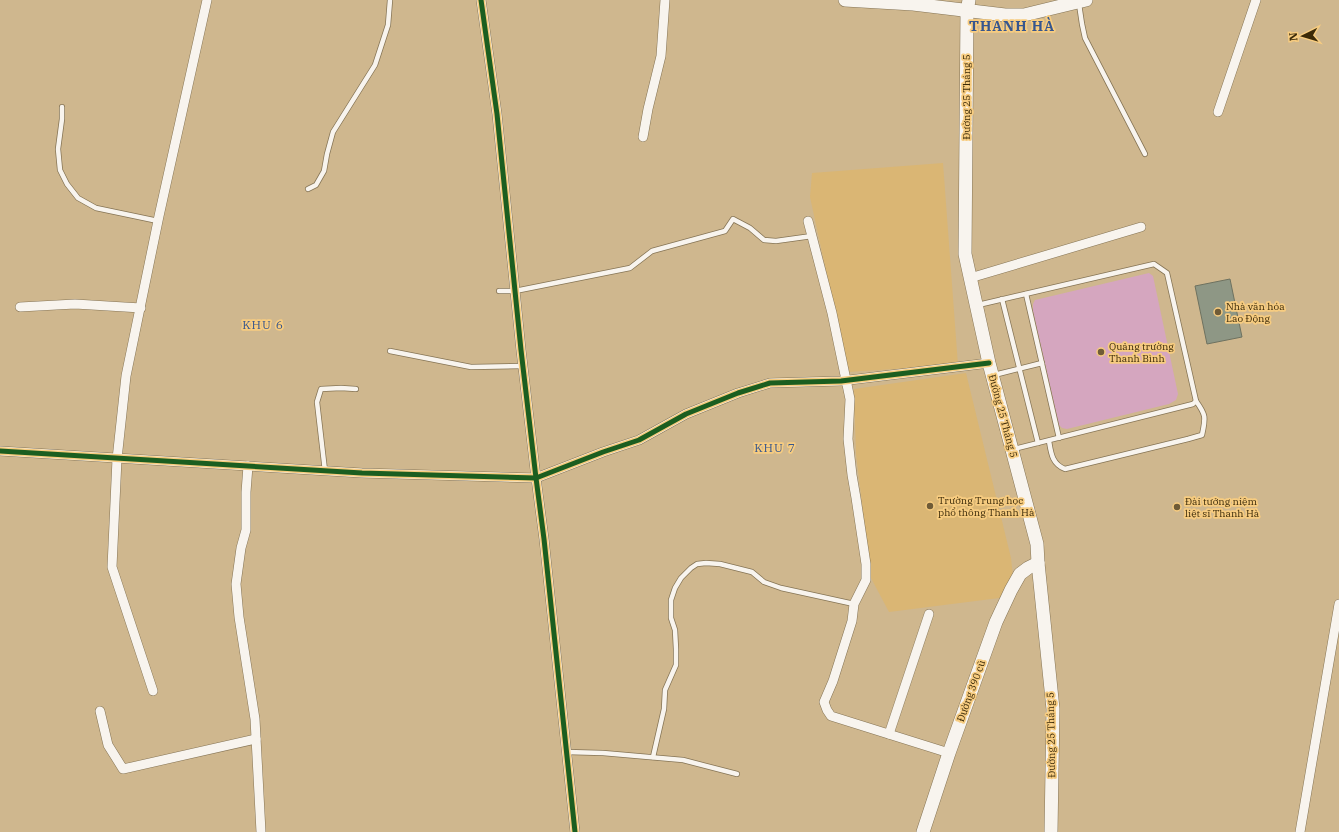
<svg xmlns="http://www.w3.org/2000/svg" width="1339" height="832" font-family="'IBM Plex Serif',serif">
  <style>
    .built { fill: #dab674 }
    .green { fill: #d5a6bf }
    .building { fill: #8e9785; stroke: #6e7260 }
    .lines { fill: none; stroke-linecap: round; stroke-linejoin: round }
    .lane-casing { stroke: #857455; stroke-width: 6 }
    .street-casing { stroke: #857455; stroke-width: 10 }
    .secondary-casing { stroke: #857455; stroke-width: 14 }
    .lane { stroke: #f8f4ee; stroke-width: 4.5 }
    .street { stroke: #f8f4ee; stroke-width: 9 }
    .secondary { stroke: #f8f4ee; stroke-width: 13 }
    .cycleway-casing { stroke: #f7cc80; stroke-width: 8 }
    .cycleway { stroke: #1b5e20; stroke-width: 5 }
    .poi-dot { fill: #6f5b37; stroke: #f7cc80; stroke-width: 1.5 }
    .labels { text-anchor: middle; dominant-baseline: central; stroke-width: 3.5; stroke-linejoin: round; paint-order: stroke }
    .street-label { font-size: 10px; fill: #3b2a08; stroke: #f7cc80 }
    .poi-label { font-size: 10px; fill: #3b2a08; stroke: #f7cc80; text-anchor: start }
    .quarter-label { font-size: 12px; letter-spacing: 1px; fill: #36568e; stroke: #f7cc80 }
    .district-label { font-size: 14px; font-weight: bold; letter-spacing: 1px; fill: #36568e; stroke: #f7cc80 }
  </style>
  <rect width="100%" height="100%" fill="#cfb78e"/>
  <!-- built -->
  <g class="built">
    <polygon points="943,163 958,365 848,372 810,197 812,173"/>
    <polygon points="966,373 1011,558 1015,596 889,612 871,578 856,454 854,389"/>
  </g>
  <!-- green -->
  <polygon class="green" points="1149,273 1153,276 1178,394 1176,400 1169,404 1067,429 1062,428 1059,425 1033,311 1033,304 1035,300"/>
  <!-- building -->
  <polygon class="building" points="1230,279 1242,337 1207,344 1195,286"/>
  <g class="lines">
    <!-- lane casing -->
    <g class="lane-casing">
      <g id="lane">
        <polyline points="1079,4 1082,24 1085,38 1145,154"/>
        <polyline points="62,107 62,119 58,149 60,170 67,184 78,198 96,208 158,221"/>
        <polyline points="308,189 316,185 324,171 327,154 333,132 375,65 388,25 390,0"/>
        <polyline points="499,291 515,291 630,268 652,251 725,231 733,219 750,228 764,240 776,241 812,236"/>
        <polyline points="1026,294 1059,438"/>
        <polyline points="1002,299 1038,443"/>
        <polyline points="978,305 1154,264 1167,273 1196,401 1193,404 1014,449"/>
        <polyline points="390,351 471,367 523,366"/>
        <polyline points="994,375 1042,363"/>
        <path d="M 1049,441 C 1051,453 1052,464 1065,469 L 1188,439 L 1202,435 C 1206,417 1206,415 1196,401"/>
        <polyline points="325,471 317,402 321,389 341,388 356,389"/>
        <polyline points="567,752 603,753 683,760 737,774"/>
        <polyline points="653,757 664,709 665,690 676,665 676,649 675,630 671,618 671,600 675,588 681,578 691,568 697,564 706,563 720,564 752,572 764,582 781,588 854,604"/>
      </g>
    </g>
    <!-- street casing -->
    <g class="street-casing">
      <g id="street">
        <polyline points="481,0 497,114 521,350 536,478 544,539 575,832"/>
        <polyline points="1218,112 1256,0"/>
        <polyline points="643,137 648,109 661,56 665,0"/>
        <polyline points="808,221 832,313 850,399 848,439 852,475 856,498 866,564 866,580 854,604 852,621 833,681 824,702 827,710 831,716 949,753"/>
        <polyline points="970,278 1141,227"/>
        <polyline points="20,307 75,304 141,308"/>
        <polyline points="0,451 362,473 536,478 603,452 639,440 686,414 738,393 770,383 841,381 989,363"/>
        <polyline points="248,466 246,492 246,530 241,548 236,584 239,617 255,719 261,832"/>
        <polyline points="153,691 112,567 117,459 126,376 159,216 207,0"/>
        <polyline points="100,711 108,745 123,769 256,739"/>
        <polyline points="889,734 929,614"/>
        <polyline points="1300,832 1339,604"/>
      </g>
    </g>
    <!-- secondary casing -->
    <g class="secondary-casing">
      <g id="secondary">
        <polyline points="845,0 913,4 1005,15 1024,15 1086,0"/>
        <polyline points="969,0 967,11 965,254 989,363 1037,544 1038,563 1053,709 1051,832"/>
        <polyline points="923,832 949,753 996,622 1011,590 1020,574 1028,568 1038,563"/>
      </g>
    </g>
    <!-- lane -->
    <use href="#lane" class="lane"/>
    <!-- street -->
    <use href="#street" class="street"/>
    <!-- secondary -->
    <use href="#secondary" class="secondary"/>
    <!-- cycleway casing -->
    <g class="cycleway-casing">
      <g id="cycleway">
        <polyline points="481,0 497,114 521,350 536,478 544,539 575,832"/>
        <polyline points="0,451 362,473 536,478 603,452 639,440 686,414 738,393 770,383 841,381 989,363"/>
      </g>
    </g>
    <!-- cycleway -->
    <use href="#cycleway" class="cycleway"/>
  </g>
  <!-- markers -->
  <g class="poi-dot">
    <circle cx="1218" cy="312" r="4"/>
    <circle cx="1101" cy="352" r="4"/>
    <circle cx="930" cy="506" r="4"/>
    <circle cx="1177" cy="507" r="4"/>
  </g>
  <g class="labels">
    <!-- street labels -->
    <g class="street-label">
      <text transform="translate(966 97) rotate(-90)">Đường 25 Tháng 5</text>
      <text transform="translate(1003 416) rotate(75)">Đường 25 Tháng 5</text>
      <text transform="translate(971 691) rotate(-70)">Đường 390 cũ</text>
      <text transform="translate(1051 735) rotate(-91)">Đường 25 Tháng 5</text>
    </g>
    <!-- poi labels -->
    <g class="poi-label">
      <text x="1226" y="306">Nhà văn hóa<tspan x="1226" dy="12">Lao Động</tspan></text>
      <text x="1109" y="346">Quảng trường<tspan x="1109" dy="12">Thanh Bình</tspan></text>
      <text x="938" y="500">Trường Trung học<tspan x="938" dy="12">phổ thông Thanh Hà</tspan></text>
      <text x="1185" y="501">Đài tưởng niệm<tspan x="1185" dy="12">liệt sĩ Thanh Hà</tspan></text>
    </g>
    <!-- quarter labels -->
    <g class="quarter-label">
      <text x="263" y="324">KHU 6</text>
      <text x="775" y="447">KHU 7</text>
    </g>
    <!-- district labels -->
    <g class="district-label">
      <text x="1012" y="26">THANH HÀ</text>
    </g>
  </g>
  <!-- north arrow -->
  <g transform="translate(1303 36) rotate(265)" stroke="#f7cc80" stroke-width="3" paint-order="stroke">
  <path d="M0-3L7 15L0 10L-7 15Z" fill="#3b2a08"/>
  <text y="-6" font-size="11" font-weight="bold" text-anchor="middle" fill="#3b2a08">N</text>
  </g>
</svg>
